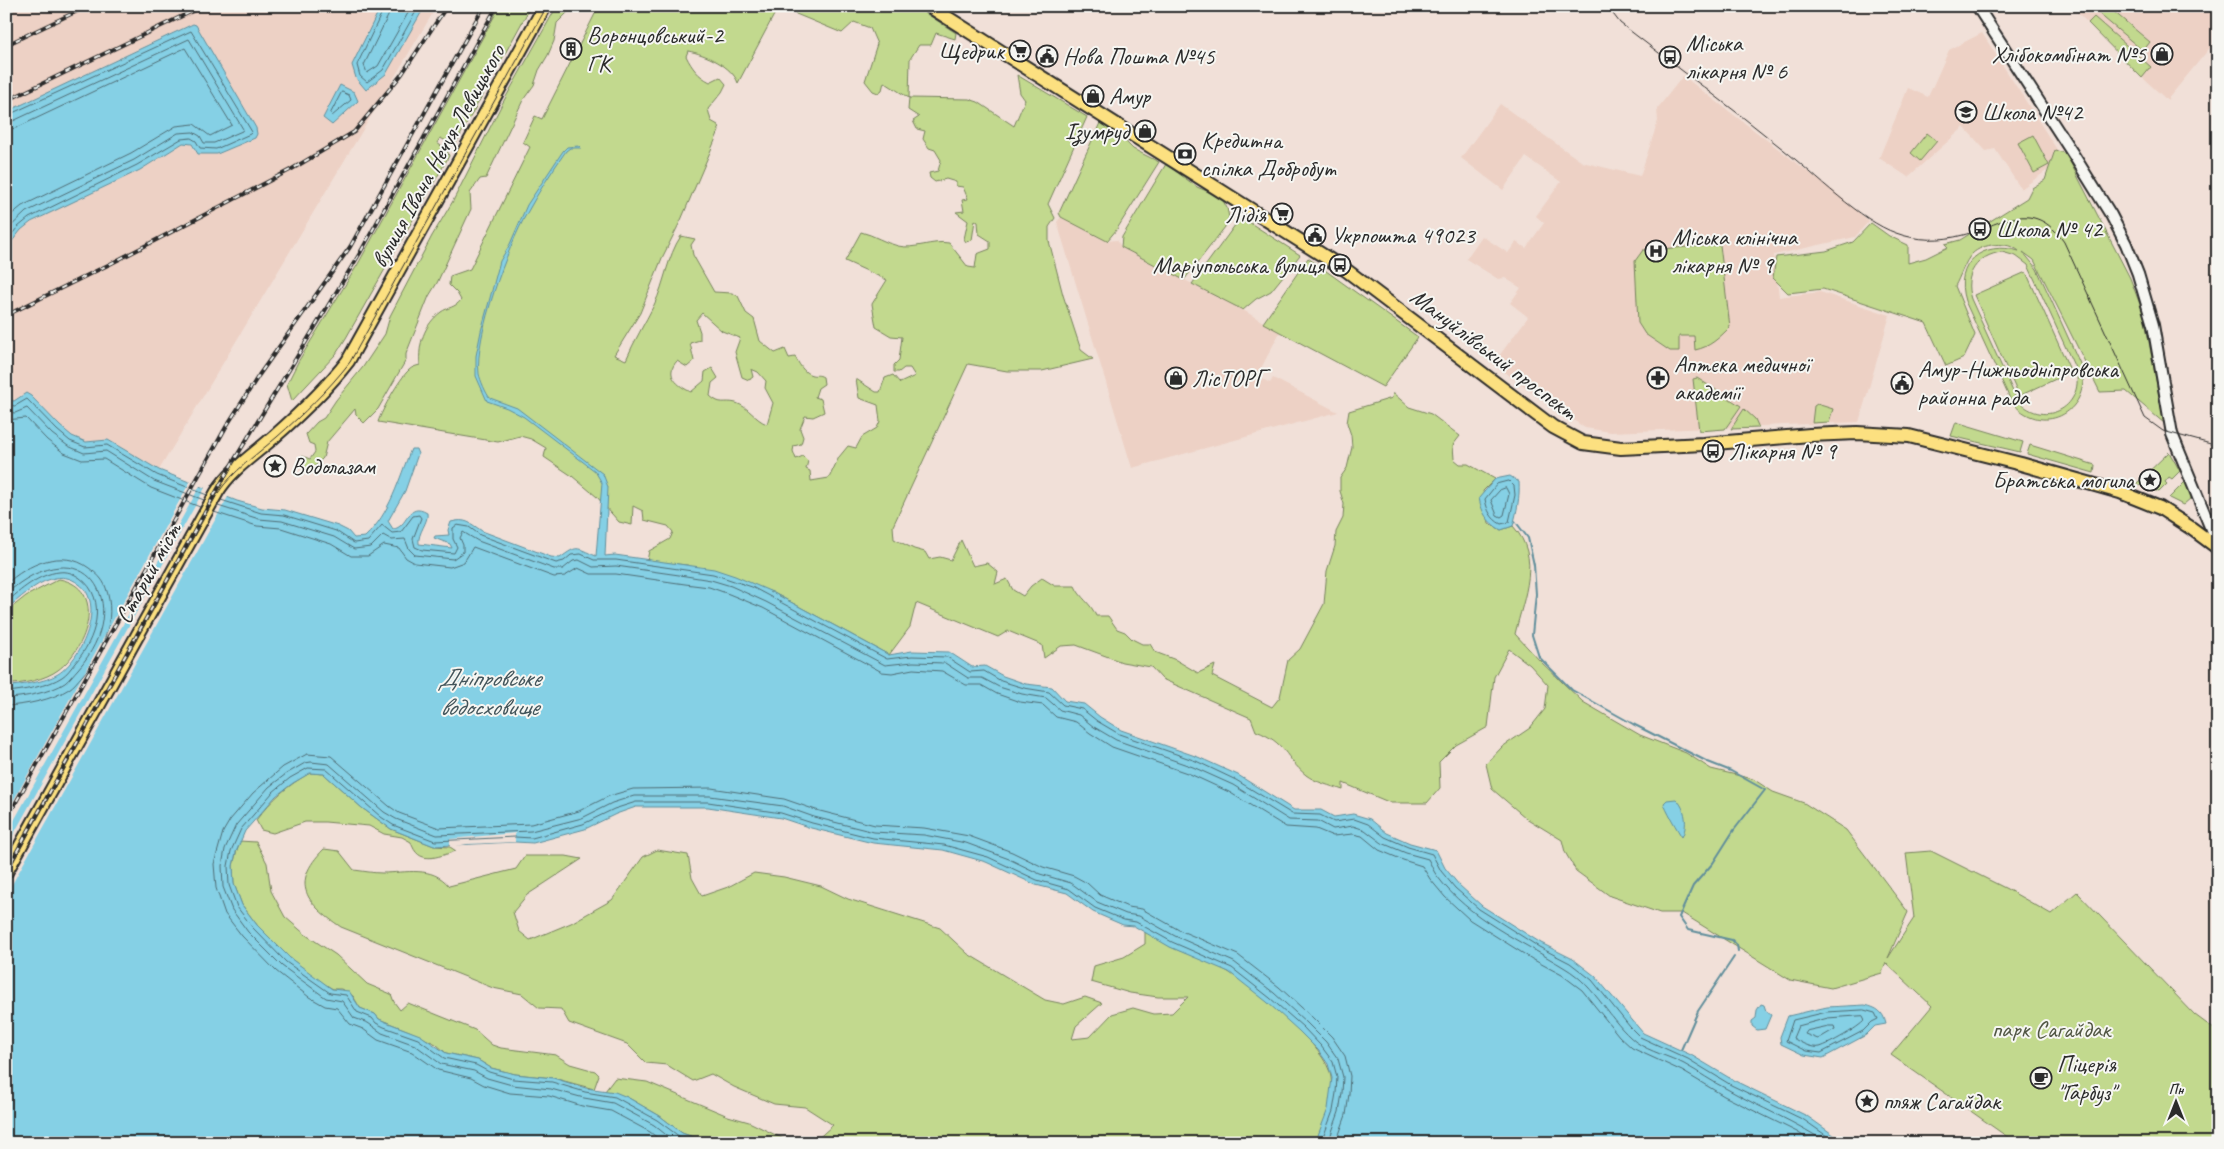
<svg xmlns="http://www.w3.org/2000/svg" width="2224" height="1149" font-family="Caveat,sans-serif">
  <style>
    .built { fill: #edd1c5 }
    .green { fill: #c2d98e; stroke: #76825c; fill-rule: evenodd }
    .water { fill: #85d0e5; stroke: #618e9b }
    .pier { fill: #f1e0d8 }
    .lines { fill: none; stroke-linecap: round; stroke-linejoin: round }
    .shore { stroke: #4f6d75; stroke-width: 1 }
    .stream { stroke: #618e9b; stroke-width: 2 }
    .minor-casing { stroke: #2b2b2b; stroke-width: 14 }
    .major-casing { stroke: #2b2b2b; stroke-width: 16 }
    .minor { stroke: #f6f6f2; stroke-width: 10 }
    .major { stroke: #fce080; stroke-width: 12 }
    .tram { stroke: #2b2b2b; stroke-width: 1 }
    .rail-casing { stroke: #2b2b2b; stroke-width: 4 }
    .rail { stroke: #f6f6f2; stroke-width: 2; stroke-dasharray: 5.5; stroke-linecap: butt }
    .labels { text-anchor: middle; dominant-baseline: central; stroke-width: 4; stroke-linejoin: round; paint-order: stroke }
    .poi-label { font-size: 24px; fill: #2b2b2b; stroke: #f6f6f2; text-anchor: start }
    .street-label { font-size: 24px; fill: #2b2b2b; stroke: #f6f6f2 }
    .park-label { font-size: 24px; fill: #515644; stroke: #f6f6f2 }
    .water-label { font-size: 25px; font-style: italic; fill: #42545a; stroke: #f6f6f2 }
  </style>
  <rect width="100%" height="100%" fill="#f1e0d8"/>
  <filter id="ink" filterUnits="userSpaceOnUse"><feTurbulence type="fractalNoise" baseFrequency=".02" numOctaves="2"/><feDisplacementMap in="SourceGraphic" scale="10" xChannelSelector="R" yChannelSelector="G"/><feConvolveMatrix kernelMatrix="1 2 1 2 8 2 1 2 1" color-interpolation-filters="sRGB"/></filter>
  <g filter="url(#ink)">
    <!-- built -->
    <g class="built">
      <polygon points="6,6 437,6 159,470 108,440 86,442 72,436 60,426 31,396 21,395 14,401 6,399 6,249 21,230 31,222 140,170 183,143 192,144 194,150 217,154 255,138 256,128 194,24 6,112"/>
      <polygon points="2081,6 2218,6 2218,38 2167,100 2133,69 2077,12"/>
      <polygon points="1982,33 2063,159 2021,189 1995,149 1986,151 1964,127 1908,177 1879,158 1908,88 1928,97 1949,50"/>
      <polygon points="1683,76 1836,193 1869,221 1855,237 1774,255 1779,297 1820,292 1890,315 1859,422 1611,432 1585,428 1493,364 1528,317 1510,303 1521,288 1505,278 1498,279 1466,259 1482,236 1508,253 1516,242 1526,248 1544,223 1536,216 1561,182 1526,157 1503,190 1461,158 1500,104 1582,162 1640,176 1658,121 1657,109"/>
      <polygon points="1061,217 1107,241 1117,240 1121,247 1243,310 1280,332 1257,376 1270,383 1273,378 1338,412 1132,468 1057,222"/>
    </g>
    <!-- green -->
    <g class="green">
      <polygon points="500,6 531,6 455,145 440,138 437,143 447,150 449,156 346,338 336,354 292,401 287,384 298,362 358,264"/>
      <polygon points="557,6 574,6 557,23 554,41 548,55 539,70 534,85 523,100 486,178 480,179 470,193 471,209 437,283 429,296 406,354 406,360 378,409 364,423 356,415 355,409 327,442 323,458 311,470 298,464 302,456 310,459 315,452 314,445 309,443 306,434 317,422 324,418 336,400 363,367 385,334 390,316 432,236 453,201 502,104"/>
      <path d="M 599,6 L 775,6 L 774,15 L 738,83 C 732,66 705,54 688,51 L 686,56 C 692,68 698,76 710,82 L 720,77 L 726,84 L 722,92 L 708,109 L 711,121 L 718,125 L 719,131 L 681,220 L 662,258 L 640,313 L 614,355 L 626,360 C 634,341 645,323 654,305 C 665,283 667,257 681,236 L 695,239 L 691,245 L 693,255 L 714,292 L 732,293 L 738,296 L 746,313 L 754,319 L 760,341 L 775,353 L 785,349 L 789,358 L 795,357 C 799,363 803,373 812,375 C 817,376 818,374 823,377 L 824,384 L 818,388 L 815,397 L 821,399 L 824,412 L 813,417 L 805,416 L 800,429 L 803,437 L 801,444 L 794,446 L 793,451 L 796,459 L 803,456 L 808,461 L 806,469 L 810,471 L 811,481 L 829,478 L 839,457 L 848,446 L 856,448 L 862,437 L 877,428 L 880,421 L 878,405 L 859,398 L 856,379 L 876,392 L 880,392 L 885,378 L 893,375 L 900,383 L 915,376 L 910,368 L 904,368 L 899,372 L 894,372 L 894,365 L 899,360 L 902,337 L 891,336 L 876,327 L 872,304 L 887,280 L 845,261 L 861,232 C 874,235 885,243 898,246 C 914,250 932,240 949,243 L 968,267 L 975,268 L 977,254 L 990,249 L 990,241 L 979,234 L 978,222 L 975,220 L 972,240 L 966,242 L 964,239 L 968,221 L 956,212 L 964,211 L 962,200 L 968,199 L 963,187 L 956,186 L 956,182 L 946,179 L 935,182 L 930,178 L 929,173 L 938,171 L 941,160 L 935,150 L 929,148 L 923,139 L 925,131 L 917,129 L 913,121 L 919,117 L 908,110 L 909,98 L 884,82 L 882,90 L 878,93 L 873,91 L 865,81 L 877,44 L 870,28 L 854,22 L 842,33 L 796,14 L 791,9 L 792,6 L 915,6 L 956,33 L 955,39 L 936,33 L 931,45 L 919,45 L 910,59 L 909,98 L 969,99 L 978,102 L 1014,126 L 1025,100 L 1020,93 L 1017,75 L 1087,117 L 1048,204 L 1055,218 L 1049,227 L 1049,241 L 1063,295 L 1081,350 L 1093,359 L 1042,371 L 1007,371 L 968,364 L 893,526 L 894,539 L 914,549 L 925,552 L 929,559 L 940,557 L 951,560 L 961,540 L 973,566 L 987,563 L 998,572 L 995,584 L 1007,579 L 1013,590 L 1023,596 L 1031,586 L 1042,578 L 1055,586 L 1075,586 C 1080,598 1091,603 1096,616 L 1108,616 L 1117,629 L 1125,632 L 1132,639 L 1142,644 L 1150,644 L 1155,652 L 1176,660 L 1198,673 L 1215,665 L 1212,676 L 1272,707 L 1280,697 L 1288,660 L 1300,649 L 1324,604 L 1327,571 L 1335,546 L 1336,532 L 1343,518 L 1344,504 L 1340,491 L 1340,478 L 1347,468 L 1352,447 L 1351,435 L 1347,423 L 1349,411 L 1392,398 L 1393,393 L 1409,407 L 1431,414 L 1460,436 L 1453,445 L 1454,459 L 1460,464 L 1468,464 L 1495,479 L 1483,491 L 1489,523 L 1501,530 L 1513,526 C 1542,558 1524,596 1515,634 L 1540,661 L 1583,702 L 1640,735 L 1686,753 L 1711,769 L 1753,779 L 1773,792 L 1804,803 L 1846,830 L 1908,912 L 1888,958 L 1914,918 L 1906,853 L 1931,851 L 2007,889 L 2051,914 L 2077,892 L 2195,1015 L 2218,1032 L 2218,1143 L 2036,1143 L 2029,1140 L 2016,1143 L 1891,1055 L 1932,1006 L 1886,963 L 1882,973 L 1831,988 L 1790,980 L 1682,913 L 1660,913 L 1610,896 L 1576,871 L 1565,852 L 1562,840 L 1526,818 L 1492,789 L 1486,764 L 1502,747 L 1530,728 L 1545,709 L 1548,685 L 1530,665 L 1509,649 L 1494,677 L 1488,727 L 1456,745 L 1439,762 L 1440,788 L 1427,803 L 1391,803 L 1343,783 L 1343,790 C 1331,786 1315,782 1306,775 C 1284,757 1287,743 1256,731 L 1251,718 L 1162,679 L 1151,667 L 1122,662 L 1076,645 L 1061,646 L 1044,658 L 1042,645 L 1008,631 L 998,637 L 916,603 L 910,627 L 889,655 L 772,592 L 687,565 L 647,561 L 649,551 L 670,539 L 673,532 L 668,526 L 644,520 L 643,511 L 633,506 L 632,525 L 619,522 L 597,497 L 572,476 L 544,457 L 546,448 L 531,439 L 520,436 L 498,442 L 378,422 C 382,410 399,379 409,370 C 412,367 416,366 420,365 C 418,344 424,325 441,312 C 448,307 455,308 461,300 L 457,293 L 449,285 L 450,276 L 470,269 L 530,147 L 523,142 L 535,116 L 542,119 ZM 702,313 L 722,331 L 740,338 L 735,352 L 742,377 L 749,380 L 753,377 L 751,369 L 758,372 L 766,381 L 765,388 L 773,403 L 767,424 C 755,420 749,407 736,403 C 724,400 721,406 710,396 L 712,383 L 718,378 L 712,368 L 705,372 L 704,381 L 691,392 C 678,386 664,375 677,361 L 687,367 L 694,361 L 690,343 L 700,340 L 700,332 L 696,320 Z"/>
      <polygon points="2104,6 2107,6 2150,42 2143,51 2098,13"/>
      <polygon points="2094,17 2151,67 2142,78 2088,23"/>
      <polygon points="1100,123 1122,138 1133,149 1159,162 1117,229 1107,241 1061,217 1059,213"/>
      <polygon points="1927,133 1937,141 1920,161 1911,153"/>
      <polygon points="2033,135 2049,165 2034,173 2018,143"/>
      <path d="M 2055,150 L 2066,154 L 2130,278 L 2144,315 L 2164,423 L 2126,391 L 2100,392 L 2034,260 L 2023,252 L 2037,269 L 2082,368 C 2091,414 2040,438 2011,401 L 1965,301 C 1953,263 1983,240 2019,251 C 2007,241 1983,243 1972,254 C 1965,261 1960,277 1955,286 L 1975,335 L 1964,358 L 1946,366 L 1926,323 L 1823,289 L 1788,293 L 1773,278 L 1776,257 L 1826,251 L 1853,242 L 1871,223 L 1889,236 L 1908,245 L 1908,263 L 1926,258 L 1948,247 L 1945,244 L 1960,240 L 2027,198 L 2032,188 L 2045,180 ZM 2002,252 L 2016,256 L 2028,265 L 2076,370 C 2085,409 2041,430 2016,398 L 1971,299 C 1963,275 1977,255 2002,252 Z"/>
      <polygon points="1166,164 1197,187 1221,197 1227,208 1229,217 1225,227 1184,280 1121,247 1122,237"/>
      <polygon points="1241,217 1300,255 1271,291 1256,299 1243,310 1192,284"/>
      <path d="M 1720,245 L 1730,327 C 1719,338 1710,347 1695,350 L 1694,336 L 1679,336 L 1679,351 L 1670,351 L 1645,334 L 1638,323 L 1635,261 L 1643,250 Z"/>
      <polygon points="1308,258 1418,337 1383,387 1263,323"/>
      <polygon points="2026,272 2071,372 2019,396 1974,295"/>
      <polygon points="1697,378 1741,406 1725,429 1699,431 1693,379"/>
      <polygon points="1817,404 1833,409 1829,422 1812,423 1814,406"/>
      <polygon points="1744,409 1755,419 1759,428 1731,429"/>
      <polygon points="1956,422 2023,442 2020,452 1951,436"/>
      <polygon points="2030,445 2095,465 2094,473 2027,454"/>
      <polygon points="2169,452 2180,471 2172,479 2169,477 2165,482 2167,484 2159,492 2136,484"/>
      <polygon points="2186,481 2192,493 2191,498 2183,505 2169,498"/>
      <path d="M 59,579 C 108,588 87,649 58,670 C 46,679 22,685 6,684 L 6,612 L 26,596 Z"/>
      <path d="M 310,773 L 324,774 L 362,808 L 391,829 L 434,846 L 450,847 L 456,851 C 437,857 418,866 411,842 L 402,837 L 384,834 L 369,826 L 325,822 L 305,822 L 273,833 L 261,830 L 256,820 C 272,799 288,785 310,773 Z"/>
      <polygon points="239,841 256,842 267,863 271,891 285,917 306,935 336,955 367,984 391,994 394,1002 400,1010 408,1003 475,1030 492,1045 501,1048 556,1055 570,1064 595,1071 599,1075 594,1089 553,1078 515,1074 491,1068 478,1060 446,1053 436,1044 409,1031 379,1019 375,1014 360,1008 353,996 341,989 333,989 319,981 290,958 257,925 242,905 234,884 233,866"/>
      <path d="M 324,849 L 339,851 L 354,870 C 363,871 373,873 382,873 C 406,873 432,865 449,886 L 516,869 L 525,856 L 566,856 L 582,859 L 527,895 L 513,912 L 519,931 L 530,940 L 571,923 L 612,900 L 643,857 L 657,850 L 688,855 L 692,878 L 702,896 L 728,887 L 754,873 L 784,877 L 821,886 L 848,899 L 940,928 L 968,954 L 1045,1000 L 1064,1004 L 1085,997 L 1102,1003 L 1076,1026 L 1072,1039 L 1090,1037 L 1112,1014 L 1133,1008 L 1154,1014 L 1172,1013 L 1188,997 L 1158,997 L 1130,993 L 1091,982 L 1094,966 L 1124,957 L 1145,944 L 1145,931 C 1153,936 1162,942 1171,947 C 1190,956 1212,961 1230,973 C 1255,988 1328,1048 1331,1077 C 1334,1099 1325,1124 1315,1143 L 813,1143 L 833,1125 L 805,1107 L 774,1104 L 734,1087 L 711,1074 L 693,1081 L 667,1065 L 646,1063 L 627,1044 L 569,1023 L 561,1009 L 539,1008 L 522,994 L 493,988 L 341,927 C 307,904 289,884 324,849 Z"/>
      <polygon points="615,1078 647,1082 728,1116 749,1122 792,1143 709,1143 682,1133 660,1116 627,1097 605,1091"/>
    </g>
    <!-- water -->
    <g class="water">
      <polygon points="381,6 425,6 386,74 366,90 356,78 352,65"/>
      <polygon points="193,24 196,25 256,128 257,134 255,138 217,154 198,154 192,144 183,143 140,170 31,222 21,230 6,249 6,112"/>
      <polygon points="340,85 354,92 358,101 332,125 323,118"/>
      <path d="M 579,146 L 581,148 L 570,148 L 566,151 C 552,171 539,191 527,213 C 508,246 474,337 479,374 C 480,379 486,394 490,398 L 517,408 L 603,474 L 608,487 L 605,556 L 615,555 L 714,569 L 735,576 L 772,592 L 889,655 L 912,651 L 949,652 L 972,667 L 985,666 L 1003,676 L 1026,684 L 1052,687 L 1065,701 L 1084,704 L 1100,717 L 1121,730 L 1198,757 L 1238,775 L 1294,810 L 1321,810 L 1334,817 L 1353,814 L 1370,819 L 1387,833 L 1410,843 L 1436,850 L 1445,868 L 1459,885 L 1482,906 L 1541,943 L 1573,959 L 1595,976 L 1643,1033 L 1691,1055 L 1733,1080 L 1807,1116 L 1845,1143 L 1315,1143 L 1328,1109 L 1332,1078 L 1328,1064 L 1318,1050 L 1299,1031 L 1267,1002 L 1229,972 L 1170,947 L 1134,926 L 1123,925 L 1093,912 L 1067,893 L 1036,885 L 986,862 L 943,850 L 873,843 L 811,828 L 781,818 L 708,807 L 636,807 L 616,814 L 585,829 L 533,843 L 515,842 L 434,846 L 391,829 L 362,808 L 324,774 L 310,773 L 293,783 L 276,796 L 245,831 L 236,852 L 233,866 L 234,884 L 242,905 L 257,925 L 290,958 L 332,989 L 349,991 L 360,1008 L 375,1014 L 379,1019 L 386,1022 L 420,1035 L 446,1053 L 478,1060 L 491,1068 L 515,1074 L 553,1078 L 586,1088 L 615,1092 L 627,1097 L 660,1116 L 682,1133 L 709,1143 L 6,1143 L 6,687 C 23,684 44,683 58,674 C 82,659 106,603 79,584 C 70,577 62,576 51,579 C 33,584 20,599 6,609 L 6,399 L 14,401 L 26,393 L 31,396 L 60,426 L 72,436 L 86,442 L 108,440 L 159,470 L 237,501 L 262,508 L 285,510 L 338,526 L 348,531 L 354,538 L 365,537 C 390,514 399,479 411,449 L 416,449 L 418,454 L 405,491 L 388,521 L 393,529 C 408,528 407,501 427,513 C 429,522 417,533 419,544 L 452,548 L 450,544 L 434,538 L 435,536 L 449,535 L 448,530 L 451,522 C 466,518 470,523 482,531 L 551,557 L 560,558 C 578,545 575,547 596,556 L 602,483 L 595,471 L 524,417 L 507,408 L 487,401 L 476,376 L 476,356 L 481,331 L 500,261 L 510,244 L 527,205 L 563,151 L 567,147 Z"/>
      <path d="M 1510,476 L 1519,482 C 1520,497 1517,511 1513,526 L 1501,530 C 1487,522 1482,513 1479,498 L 1495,479 Z"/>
      <path d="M 1676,799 C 1686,808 1688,826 1682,837 C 1679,833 1664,807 1664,803 L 1667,800 Z"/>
      <polygon points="1761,1004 1764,1005 1766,1011 1771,1015 1765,1029 1757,1030 1752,1026 1752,1021 1756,1018 1757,1010"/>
      <path d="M 1865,1005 C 1877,1008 1883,1011 1886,1024 L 1875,1026 L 1866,1035 L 1823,1058 L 1804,1055 L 1781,1044 L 1780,1037 L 1788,1016 L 1827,1007 Z"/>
    </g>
    <!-- pier -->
    <g class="pier">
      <polygon points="191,480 201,484 6,835 6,814"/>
      <polygon points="206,486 229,495 6,895 6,848"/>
      <polygon points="515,833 515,842 467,844 450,847 450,839"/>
    </g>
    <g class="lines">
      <!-- shore -->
      <g class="shore">
        <polyline points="385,6 357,65 360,76 367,82 383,70 419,6"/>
        <polyline points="391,6 390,12 364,65 367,73 378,66 412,6"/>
        <polygon points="342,92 349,95 351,100 332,116 331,113"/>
        <polyline points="6,116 191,31 252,132 250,134 216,149 200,148 196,141 191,138 181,139 137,165 29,218 18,227 6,241"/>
        <polyline points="6,123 13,121 189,39 243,129 242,131 214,143 204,143 200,136 193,132 178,133 134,160 26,212 6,231"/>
        <polyline points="6,130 16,128 185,48 232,125 210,136 194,124 176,126 131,153 22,206 6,219"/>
        <polyline points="6,405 15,406 27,399 57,430 70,441 85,447 107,445 157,475 207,495"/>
        <polyline points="6,412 15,413 27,408 52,434 68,446 84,453 106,451 154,481 204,500"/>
        <polyline points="6,420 26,418 47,440 64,453 82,460 104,459 151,488 200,507"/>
        <path d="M 1509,481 L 1514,486 L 1515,495 L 1509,522 L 1501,524 C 1491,519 1487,510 1485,499 L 1497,484 Z"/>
        <polygon points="1506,488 1509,494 1504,515 1501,517 1497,515 1491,500 1500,490"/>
        <polyline points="221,500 261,513 284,515 336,531 354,543 368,541 382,525 392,533 401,532 413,516 419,515 421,518 413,539 415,547 422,550 454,553 457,547 453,539 453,528 457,525 469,527 480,535 556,563 564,561 571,555 581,554 594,560 616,560 713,574 752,587 887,659 912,656 947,657 970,672 984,671 1001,681 1024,688 1049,692 1063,705 1082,709 1097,721 1119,734 1196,761 1236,780 1292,814 1320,815 1334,822 1354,819 1368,824 1385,837 1408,847 1432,854 1441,871 1455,888 1479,909 1539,947 1570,963 1592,980 1630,1027 1640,1037 1688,1059 1731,1085 1804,1120 1837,1143"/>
        <path d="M 218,506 L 259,519 L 282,521 L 334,537 L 354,549 L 371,547 L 383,535 L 392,540 L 405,539 L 409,549 L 415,555 L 453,559 L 463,552 L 463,545 L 460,538 L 463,532 L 478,541 L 554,569 L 563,569 L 573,561 L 579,560 L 593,567 L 616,566 L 686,576 L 711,580 L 731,586 L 766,602 L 885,665 L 913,662 L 945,663 L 968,678 L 982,678 L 999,687 L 1022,694 L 1046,698 L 1060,710 L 1079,715 L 1094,727 L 1116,740 L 1193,767 L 1233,785 L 1289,820 L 1318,821 L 1333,829 L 1353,826 L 1365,830 L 1382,843 L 1406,853 L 1428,859 C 1431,864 1433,871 1437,876 C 1470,920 1520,940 1565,968 C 1597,987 1609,1021 1636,1042 C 1650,1052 1669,1056 1684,1064 C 1699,1072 1712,1082 1727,1089 C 1760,1108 1795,1121 1827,1143"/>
        <polyline points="214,512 257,526 281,528 331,544 351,556 368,556 384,545 399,548 406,558 415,563 450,567 464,562 473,547 554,577 565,576 578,568 591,574 616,574 685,584 709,587 729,594 763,608 882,672 892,673 913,669 942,671 966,685 981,685 997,694 1020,702 1043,705 1056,717 1076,722 1090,733 1112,747 1190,774 1229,792 1286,827 1316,829 1333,836 1353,834 1362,836 1379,850 1403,860 1422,866 1430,879 1445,897 1470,920 1532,959 1562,975 1582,990 1619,1036 1632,1048 1682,1071 1724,1096 1797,1132 1814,1143"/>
        <path d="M 6,584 C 28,564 62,548 89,568 C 96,573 103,579 106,588 C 117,619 103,652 82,676 C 78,680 74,686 69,689 C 52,700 26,705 6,706"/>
        <path d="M 6,594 C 84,524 136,604 78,669 C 74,673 70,679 65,683 C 52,692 22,698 6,698"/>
        <path d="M 6,603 C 20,590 39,574 59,572 C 67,571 73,573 80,578 C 109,599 95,641 75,663 C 71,668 67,674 62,677 C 49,686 21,691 6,692"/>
        <polygon points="1864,1010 1875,1013 1878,1019 1872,1022 1863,1031 1821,1053 1806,1051 1786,1041 1793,1020 1827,1012"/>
        <path d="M 1863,1016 L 1865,1020 C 1858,1028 1830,1044 1820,1047 C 1812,1049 1799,1042 1793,1038 L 1798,1026 L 1828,1018 Z"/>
        <polygon points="1829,1026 1834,1026 1835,1029 1818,1039 1805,1034 1807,1031"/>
        <polyline points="664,1143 650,1132 611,1111 582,1106 549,1096 510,1093 484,1085 471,1078 438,1070 412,1052 378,1040 363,1029 350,1024 337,1008 325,1006 309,997 276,971 242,936 225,914 216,888 214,864 223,832 230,820 253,793 283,767 307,754 331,756 389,806 399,813 439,828 531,824 579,811 609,796 633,789 711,788 784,799 816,810 875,825 924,828 969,836 1012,852 1043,867 1074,876 1087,883 1100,895 1128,907 1142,909 1179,930 1238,955 1279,987 1312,1017 1332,1037 1345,1056 1350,1076 1349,1094 1346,1115 1336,1143"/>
        <polyline points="676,1143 654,1125 613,1103 584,1098 551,1089 512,1085 487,1078 474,1071 441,1064 415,1045 382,1033 368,1023 354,1018 342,1001 326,998 282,966 248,932 232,910 223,887 222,866 225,849 236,825 269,787 286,774 305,763 311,762 329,764 384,812 396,819 437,835 531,831 582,818 612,803 634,796 710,796 783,806 814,817 874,832 924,835 966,843 1009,859 1040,874 1071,883 1097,902 1126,914 1139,916 1175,936 1234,962 1274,993 1307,1023 1326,1042 1338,1059 1343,1077 1342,1093 1339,1112 1328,1143"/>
        <polyline points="694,1143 680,1137 657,1120 615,1097 585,1092 552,1082 513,1079 489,1072 476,1065 444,1058 418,1039 384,1027 376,1023 372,1018 357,1012 346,995 330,993 286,962 253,928 237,907 229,885 228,866 231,851 241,829 273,792 290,778 308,768 326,769 381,817 393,825 435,841 515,837 532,838 583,824 614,809 636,802 708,802 781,813 812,823 873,838 944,845 988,857 1037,880 1069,889 1095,908 1124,920 1136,922 1172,942 1232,968 1270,998 1303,1027 1321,1046 1333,1062 1337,1077 1336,1093 1333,1111 1321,1143"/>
      </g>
      <!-- stream -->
      <g class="stream">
        <polyline points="1515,521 1528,538 1534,565 1536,594 1532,635 1539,657 1572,690 1633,724 1708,762 1731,771 1765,790 1734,830 1713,863 1693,886 1679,917 1688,930 1732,940 1737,945 1738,951"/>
        <polyline points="1681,1050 1698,1011 1734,957"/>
      </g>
      <!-- minor casing -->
      <g class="minor-casing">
        <polyline id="minor" points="1977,6 2073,154 2111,215 2126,244 2138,274 2153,325 2172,434 2218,546"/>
      </g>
      <!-- major casing -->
      <g class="major-casing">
        <g id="major">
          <polyline points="929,6 1346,270 1553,427 1583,443 1621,448 1704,444 1810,435 1857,433 1909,436 2021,464 2120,492 2160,508 2191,528 2218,548"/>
          <path d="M 6,872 L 217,492 C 231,469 255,454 275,436 C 301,413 327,388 348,361 L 545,6"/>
        </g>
      </g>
      <!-- minor -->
      <use href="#minor" class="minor"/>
      <!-- major -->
      <use href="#major" class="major"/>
      <!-- tram -->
      <g class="tram">
        <path d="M 1607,6 L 1620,23 C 1674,65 1730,106 1784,150 C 1814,174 1861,221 1896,233 C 1917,241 1941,241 1963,235 C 2001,225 2032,196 2064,242 L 2145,418 L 2163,431 L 2218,446"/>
        <path d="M 6,875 L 218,493 C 233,471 256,455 277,437 C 302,415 329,389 350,362 L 547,6"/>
      </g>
      <!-- rail casing -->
      <g class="rail-casing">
        <g id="rail">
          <polyline points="6,8 9,6"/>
          <polyline points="6,45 88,6"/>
          <polyline points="6,101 203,6"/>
          <polyline points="11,313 112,263 292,169 354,132 402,74 447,6"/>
          <polyline points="6,820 226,427 259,375 350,247 484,6"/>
          <polyline points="6,871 230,467 360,253 497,6"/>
        </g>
      </g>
      <!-- rail -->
      <use href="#rail" class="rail"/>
    </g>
  </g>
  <!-- icons -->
  <defs>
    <g id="building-ring" transform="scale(1.125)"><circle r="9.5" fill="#f6f6f2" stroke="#2b2b2b" stroke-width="1.5"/><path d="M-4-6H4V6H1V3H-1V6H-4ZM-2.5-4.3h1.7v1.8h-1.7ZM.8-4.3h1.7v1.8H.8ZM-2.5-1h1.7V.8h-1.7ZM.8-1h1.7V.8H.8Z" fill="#2b2b2b"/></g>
    <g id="supermarket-ring" transform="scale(1.125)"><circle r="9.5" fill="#f6f6f2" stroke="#2b2b2b" stroke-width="1.5"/><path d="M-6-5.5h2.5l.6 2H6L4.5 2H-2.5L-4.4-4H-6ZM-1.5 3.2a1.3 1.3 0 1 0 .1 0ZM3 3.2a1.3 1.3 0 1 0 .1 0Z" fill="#2b2b2b"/></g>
    <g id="shop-ring" transform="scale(1.125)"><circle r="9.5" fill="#f6f6f2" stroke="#2b2b2b" stroke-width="1.5"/><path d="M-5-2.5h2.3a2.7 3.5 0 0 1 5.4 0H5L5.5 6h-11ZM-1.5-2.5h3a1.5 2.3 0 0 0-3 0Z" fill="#2b2b2b"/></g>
    <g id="civic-ring" transform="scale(1.125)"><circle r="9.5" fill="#f6f6f2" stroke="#2b2b2b" stroke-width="1.5"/><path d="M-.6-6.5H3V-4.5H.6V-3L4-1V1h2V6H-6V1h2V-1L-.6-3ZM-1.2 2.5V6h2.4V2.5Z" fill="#2b2b2b"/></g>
    <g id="bus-ring" transform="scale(1.125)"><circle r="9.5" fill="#f6f6f2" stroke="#2b2b2b" stroke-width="1.5"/><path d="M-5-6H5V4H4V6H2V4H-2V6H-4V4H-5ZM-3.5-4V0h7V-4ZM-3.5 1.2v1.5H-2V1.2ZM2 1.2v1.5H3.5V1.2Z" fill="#2b2b2b"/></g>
    <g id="school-ring" transform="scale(1.125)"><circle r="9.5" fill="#f6f6f2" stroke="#2b2b2b" stroke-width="1.5"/><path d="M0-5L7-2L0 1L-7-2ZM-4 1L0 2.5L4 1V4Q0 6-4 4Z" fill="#2b2b2b"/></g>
    <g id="bank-ring" transform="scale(1.125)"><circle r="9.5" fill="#f6f6f2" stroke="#2b2b2b" stroke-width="1.5"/><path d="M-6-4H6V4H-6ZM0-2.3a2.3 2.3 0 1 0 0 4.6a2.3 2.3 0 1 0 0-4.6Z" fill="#2b2b2b"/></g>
    <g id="hospital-ring" transform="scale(1.125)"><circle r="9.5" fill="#f6f6f2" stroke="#2b2b2b" stroke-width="1.5"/><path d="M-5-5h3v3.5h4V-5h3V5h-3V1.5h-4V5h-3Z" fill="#2b2b2b"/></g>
    <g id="pharmacy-ring" transform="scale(1.125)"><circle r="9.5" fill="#f6f6f2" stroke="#2b2b2b" stroke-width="1.5"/><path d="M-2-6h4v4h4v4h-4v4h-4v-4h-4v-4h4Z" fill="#2b2b2b"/></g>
    <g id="sight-ring" transform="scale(1.125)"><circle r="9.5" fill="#f6f6f2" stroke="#2b2b2b" stroke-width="1.5"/><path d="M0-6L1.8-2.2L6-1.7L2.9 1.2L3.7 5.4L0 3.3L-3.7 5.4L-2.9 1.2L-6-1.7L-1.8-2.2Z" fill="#2b2b2b"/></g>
    <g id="cafe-ring" transform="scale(1.125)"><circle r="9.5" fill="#f6f6f2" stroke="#2b2b2b" stroke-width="1.5"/><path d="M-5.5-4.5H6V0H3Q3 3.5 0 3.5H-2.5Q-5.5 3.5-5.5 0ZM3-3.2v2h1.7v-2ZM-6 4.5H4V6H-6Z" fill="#2b2b2b"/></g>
  </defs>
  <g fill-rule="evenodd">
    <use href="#building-ring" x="571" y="49"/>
    <use href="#supermarket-ring" x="1020" y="51"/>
    <use href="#shop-ring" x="2162" y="54"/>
    <use href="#civic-ring" x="1047" y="56"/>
    <use href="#bus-ring" x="1670" y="57"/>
    <use href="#shop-ring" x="1093" y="96"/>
    <use href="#school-ring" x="1966" y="112"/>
    <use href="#shop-ring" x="1145" y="131"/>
    <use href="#bank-ring" x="1185" y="154"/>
    <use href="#supermarket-ring" x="1282" y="214"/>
    <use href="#bus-ring" x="1980" y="229"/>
    <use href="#civic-ring" x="1315" y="235"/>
    <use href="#hospital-ring" x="1656" y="251"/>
    <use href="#bus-ring" x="1340" y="265"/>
    <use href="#shop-ring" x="1176" y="378"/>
    <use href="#pharmacy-ring" x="1658" y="378"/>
    <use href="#civic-ring" x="1902" y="383"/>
    <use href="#bus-ring" x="1713" y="451"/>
    <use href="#sight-ring" x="275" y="466"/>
    <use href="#sight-ring" x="2150" y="480"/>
    <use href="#cafe-ring" x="2041" y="1078"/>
    <use href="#sight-ring" x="1867" y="1101"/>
  </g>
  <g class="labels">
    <!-- poi labels -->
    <g class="poi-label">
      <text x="587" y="35">Воронцовський-2<tspan x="587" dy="28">ГК</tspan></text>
      <text x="1686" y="43">Міська<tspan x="1686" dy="28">лікарня № 6</tspan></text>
      <text x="1004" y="51" text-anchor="end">Щедрик</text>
      <text x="2146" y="54" text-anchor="end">Хлібокомбінат №5</text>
      <text x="1063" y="56">Нова Пошта №45</text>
      <text x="1109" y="96">Амур</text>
      <text x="1982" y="112">Школа №42</text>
      <text x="1129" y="131" text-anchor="end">Ізумруд</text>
      <text x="1201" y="140">Кредитна<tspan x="1201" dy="28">спілка Добробут</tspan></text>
      <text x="1266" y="214" text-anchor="end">Лідія</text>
      <text x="1996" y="229">Школа № 42</text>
      <text x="1331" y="235">Укрпошта 49023</text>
      <text x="1672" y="237">Міська клінічна<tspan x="1672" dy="28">лікарня № 9</tspan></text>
      <text x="1324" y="265" text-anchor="end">Маріупольська вулиця</text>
      <text x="1674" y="364">Аптека медичної<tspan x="1674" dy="28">академії</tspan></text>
      <text x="1918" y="369">Амур-Нижньодніпровська<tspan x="1918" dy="28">районна рада</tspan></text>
      <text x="1192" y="378">ЛісТОРГ</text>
      <text x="1729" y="451">Лікарня № 9</text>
      <text x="291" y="466">Водолазам</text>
      <text x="2134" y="480" text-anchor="end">Братська могила</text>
      <text x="2057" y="1064">Піцерія<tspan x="2057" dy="28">"Гарбуз"</tspan></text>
      <text x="1883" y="1101">пляж Сагайдак</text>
    </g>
    <!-- street labels -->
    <g class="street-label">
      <text transform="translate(438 156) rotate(-61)">вулиця Івана Нечуя-Левицького</text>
      <text transform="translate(1494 354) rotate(37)">Мануйлівський проспект</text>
      <text transform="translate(148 573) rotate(-61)">Старий міст</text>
    </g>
    <!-- park labels -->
    <g class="park-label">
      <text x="2051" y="1029">парк Сагайдак</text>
    </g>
    <!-- water labels -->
    <g class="water-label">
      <text x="489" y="678">Дніпровське<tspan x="489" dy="29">водосховище</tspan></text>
    </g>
  </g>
  <!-- margin -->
  <rect width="2224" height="1149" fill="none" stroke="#f6f6f2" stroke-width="25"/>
  <rect x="12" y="12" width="2199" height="1124" fill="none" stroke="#2b2b2b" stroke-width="2" filter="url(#ink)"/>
  <!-- north arrow -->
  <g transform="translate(2176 1102)" stroke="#f6f6f2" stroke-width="4" paint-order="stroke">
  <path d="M0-4L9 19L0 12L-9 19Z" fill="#2b2b2b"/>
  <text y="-8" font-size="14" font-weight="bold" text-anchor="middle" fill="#2b2b2b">Пн</text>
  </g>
</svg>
